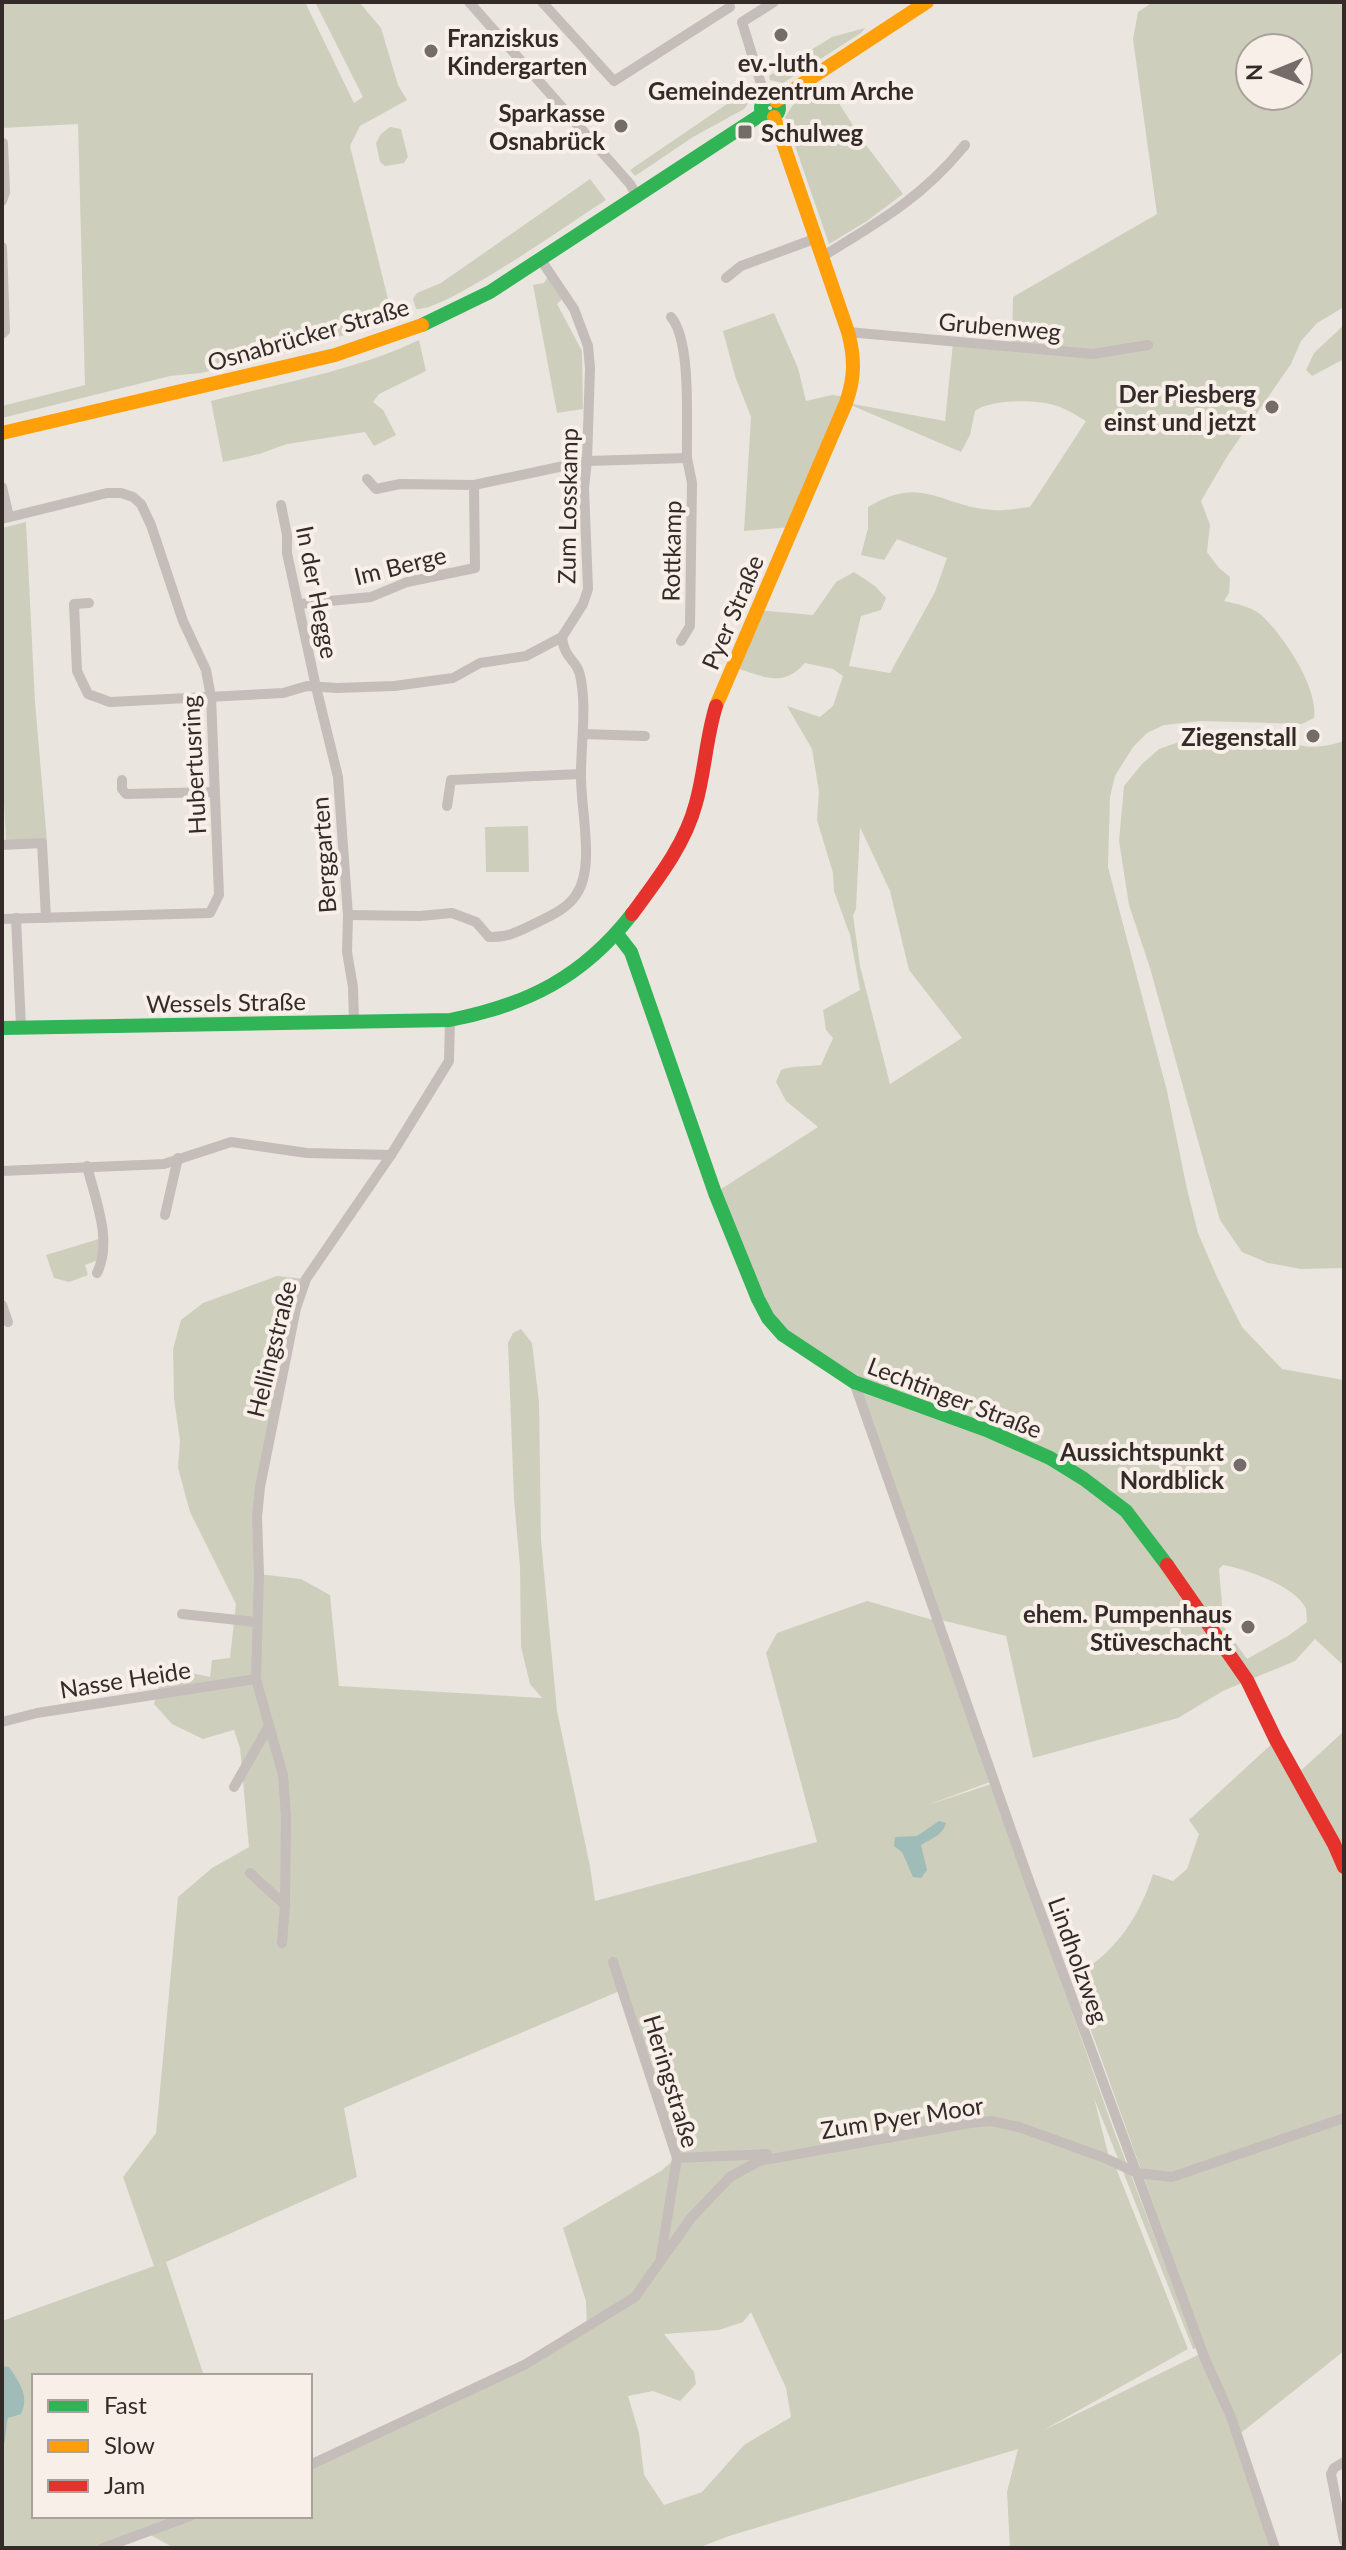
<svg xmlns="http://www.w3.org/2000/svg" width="1346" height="2550" font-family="Lato,sans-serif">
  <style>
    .green { fill: #cdcfbc; fill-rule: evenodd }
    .water { fill: #9fbcb8 }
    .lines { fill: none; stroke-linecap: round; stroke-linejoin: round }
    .street { stroke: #c4bdb9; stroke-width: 10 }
    .fast { stroke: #30b455; stroke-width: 14 }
    .slow { stroke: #ff9f0a; stroke-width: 14 }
    .jam { stroke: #e5322d; stroke-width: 14 }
    .poi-dot { fill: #746c68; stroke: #f7efe8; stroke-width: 3 }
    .labels { text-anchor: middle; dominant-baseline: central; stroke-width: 8; stroke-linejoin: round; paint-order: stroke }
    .poi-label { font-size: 24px; font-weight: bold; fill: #342b28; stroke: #f7efe8; text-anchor: end }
    .street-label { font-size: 24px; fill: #342b28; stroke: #f7efe8 }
  </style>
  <rect width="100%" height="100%" fill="#ebe5e0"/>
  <!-- green -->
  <g class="green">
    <polygon points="2,2 305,2 354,103 363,97 315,2 359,2 381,28 398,85 407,100 360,126 350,146 388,299 395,304 398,319 281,354 201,373 170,376 2,418 2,406 85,385 78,124 2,128"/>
    <path d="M 1153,2 L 1344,2 L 1344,307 L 1317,323 L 1301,341 L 1291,364 L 1228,455 L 1201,501 L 1210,525 L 1207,552 L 1219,568 L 1230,577 L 1229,593 L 1224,601 C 1237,604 1249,606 1260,614 C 1282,633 1319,688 1314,718 L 1302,724 L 1201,721 L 1164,725 L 1147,733 L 1133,747 L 1115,776 L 1110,797 L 1108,867 L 1167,1091 L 1187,1189 L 1198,1233 L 1217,1277 L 1242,1327 L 1282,1369 L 1344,1380 L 1344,1666 L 1315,1639 L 1295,1661 L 1223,1691 L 1178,1718 L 1033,1758 L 1006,1636 L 941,1620 L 854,1382 L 783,1335 L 715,1193 L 818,1127 L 786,1101 L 776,1082 L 781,1070 C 792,1065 807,1067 821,1065 L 833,1038 L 826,1030 L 823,1010 L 860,990 L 850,935 L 834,891 L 833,873 L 817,820 L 819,792 L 812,749 L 787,706 L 820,717 L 833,706 L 843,676 L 833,669 L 805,663 C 781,690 763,675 732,667 L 757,610 L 813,615 L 836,582 L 854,572 L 875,586 L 886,598 L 881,610 L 861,616 L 849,666 L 890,673 L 935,592 L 947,558 L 897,539 L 884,560 L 861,555 L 868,528 L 868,507 C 923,474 939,506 993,510 C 1004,511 1018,508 1030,507 L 1086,421 C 1077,416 1067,409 1057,406 C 1039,399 991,399 975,411 L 970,435 L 961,452 L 846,403 L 792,527 L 744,531 L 751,417 L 735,376 L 723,331 L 774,313 L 798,368 L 806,401 L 832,395 L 848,397 L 847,403 L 945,421 L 953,343 L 1012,348 L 1013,297 L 1157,214 L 1133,39 L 1138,12 ZM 1250,48 L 1298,48 L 1298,96 L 1250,96 ZM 860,827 L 890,891 L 909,970 L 962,1038 L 890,1084 L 860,966 L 853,915 L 856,909 ZM 1223,1565 C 1245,1569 1296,1586 1306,1609 C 1306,1610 1307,1620 1307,1622 L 1288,1636 L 1247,1659 L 1224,1627 L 1219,1569 Z"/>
    <polygon points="865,28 861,33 783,83 770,80 769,76 832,37"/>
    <polygon points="826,83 863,141 903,194 867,221 829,244 785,117 793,105"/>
    <polygon points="752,87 748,104 744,109 693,137 635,176 630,170"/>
    <polygon points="390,127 401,129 408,157 404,163 385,166 380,162 376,143 381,134"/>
    <path d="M 590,179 L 606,200 C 576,219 443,313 416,309 L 413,299 L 417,293 L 441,283 Z"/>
    <polygon points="547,278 562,299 557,304 582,351 583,409 557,413 533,285 544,283"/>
    <polygon points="1344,325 1344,359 1312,376 1306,370 1314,353"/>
    <path d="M 419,340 L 426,371 L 379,394 L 373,402 L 383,410 L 396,435 L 374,446 L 365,432 L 287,444 L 259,454 L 223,462 L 211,401 C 280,383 354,371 419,340 Z"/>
    <polygon points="26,522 35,702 47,841 6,842 2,764 2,528"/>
    <path d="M 1260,730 L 1285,734 C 1298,753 1324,747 1344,741 L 1344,1268 L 1301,1269 L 1268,1263 L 1242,1252 L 1220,1220 L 1150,968 L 1129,905 L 1119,841 L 1124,786 L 1142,764 L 1159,749 L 1199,735 L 1240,735 Z"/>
    <polygon points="528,826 529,872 486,872 485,827"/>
    <polygon points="99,1239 98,1260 85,1265 88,1275 69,1282 54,1278 46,1255"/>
    <path d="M 277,1276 L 306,1279 L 260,1487 L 259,1574 L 301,1579 L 330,1595 L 339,1686 L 542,1698 L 530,1684 L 521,1647 L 520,1567 L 514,1499 L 508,1343 L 513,1333 L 521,1329 L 532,1343 L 539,1402 L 541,1540 L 557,1711 L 590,1866 L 595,1901 L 817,1842 L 766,1653 L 777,1633 L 867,1601 L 933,1620 L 990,1782 L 925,1806 L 991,1784 L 1113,2128 L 1197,2348 L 1193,2349 L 1094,2098 L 1110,2161 L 1116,2168 L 1188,2349 L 1042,2431 L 1206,2351 L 1072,1977 C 1113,1956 1139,1918 1153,1874 L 1173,1881 L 1187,1869 L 1199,1834 L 1189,1820 L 1276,1740 L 1296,1775 L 1344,1731 L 1344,2351 L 1237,2436 L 1276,2548 L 1010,2548 L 1007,2492 L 1018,2449 L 729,2536 L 698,2548 L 174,2548 L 145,2532 L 103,2548 L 2,2548 L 2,2321 L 154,2266 L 123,2177 L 156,2133 L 178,1897 L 212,1868 L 249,1847 L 240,1748 L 234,1730 L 203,1739 L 172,1724 L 154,1704 L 162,1676 L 191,1673 L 210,1677 L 212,1660 L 230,1658 L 236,1604 L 190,1512 L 178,1468 L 180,1441 L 174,1399 L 173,1349 L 181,1320 L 203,1303 ZM 622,1990 L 677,2157 L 661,2171 L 563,2228 L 586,2301 L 587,2329 L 310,2465 L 310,2516 L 34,2516 L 34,2376 L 204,2376 L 166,2262 L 357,2177 L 344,2108 ZM 751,2312 L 786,2388 L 791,2417 L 744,2445 L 702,2492 L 664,2505 L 644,2475 L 639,2433 L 628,2396 L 653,2391 L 680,2401 L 696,2384 L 694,2372 L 664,2334 L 719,2330 L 743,2322 Z"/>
  </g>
  <!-- water -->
  <g class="water">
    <path d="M 939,1821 L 946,1823 C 943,1835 931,1839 921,1845 L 927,1870 L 921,1878 L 913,1877 L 902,1852 L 894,1846 L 895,1837 L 917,1836 Z"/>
    <path d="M 2,2366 L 9,2367 C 19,2382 30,2396 21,2414 L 8,2418 C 5,2428 7,2440 2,2449 Z"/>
  </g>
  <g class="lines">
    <!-- street -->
    <g class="street">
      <polyline points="469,2 630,184 637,196"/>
      <polyline points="542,2 614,81 730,7"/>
      <polyline points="766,100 742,22 774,2"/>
      <polyline points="2,201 5,192 3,143"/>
      <polyline points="2,247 5,331 2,334"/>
      <path d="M 823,256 C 879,222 923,197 965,145"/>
      <polyline points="726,278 741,266 817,238"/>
      <path d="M 671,317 C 692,341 686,425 687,458"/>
      <polyline points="848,332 1093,354 1148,345"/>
      <polyline points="367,479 376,489 400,484 474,485 587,461 687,458 692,483 690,626 681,641"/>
      <polyline points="2,487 9,517"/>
      <polyline points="281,505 287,535 287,553 316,687 338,777 348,915 347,952 353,987 354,1022"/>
      <polyline points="2,519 107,493 121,493 133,497 141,504 151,525 183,621 206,670 211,697 219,895 210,913 2,919"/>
      <polyline points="89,603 74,604 77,671 88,694 110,702 283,693 307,686 337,688 394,686 453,678 480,663 526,656 562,637 583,604 588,589 584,488 587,461 590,368 588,346 574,309 541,260"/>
      <polyline points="299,604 371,597 407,582 475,568 474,485"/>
      <polyline points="583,734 645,736"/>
      <polyline points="122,780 122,789 126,794 214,792"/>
      <polyline points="447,806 451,780 581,774"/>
      <polyline points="2,845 42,843 46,918"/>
      <path d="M 348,915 L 420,916 L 452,913 L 476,922 L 489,937 C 507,938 520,931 536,923 C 550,916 567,909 576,895 C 596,867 580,808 581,774 C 581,742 587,706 580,675 C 577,660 564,659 562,637"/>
      <polyline points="16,918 21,1027"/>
      <path d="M 87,1166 C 95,1199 113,1241 97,1273"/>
      <polyline points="2,1171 164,1164 231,1142 307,1153 391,1155"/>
      <polyline points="165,1215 178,1158"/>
      <polyline points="2,1305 8,1322"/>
      <polyline points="854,1382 1028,1878 1205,2359 1231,2417 1275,2548"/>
      <polyline points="182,1614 256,1622"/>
      <polyline points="2,1722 37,1713 256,1679"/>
      <polyline points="234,1787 269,1726"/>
      <polyline points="250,1873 285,1905"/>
      <polyline points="282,1943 285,1905 286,1816 283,1775 256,1679 259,1574 257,1517 260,1487 296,1308 306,1279 391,1155 449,1061 450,1020"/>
      <polyline points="613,1962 677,2158 661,2256"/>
      <polyline points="677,2158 767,2154"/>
      <polyline points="1344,2462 1334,2468 1331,2474 1344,2541"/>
      <polyline points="310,2465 526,2364 635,2297 691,2218 730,2177 759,2161 970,2123 991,2121 1019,2127 1105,2158 1137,2173 1172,2177 1344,2118"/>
      <polyline points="103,2548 190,2516"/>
    </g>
    <!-- fast -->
    <g class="fast">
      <circle cx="770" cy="108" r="9"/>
      <polyline points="422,325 490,292 762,114"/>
      <polyline points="617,934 631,952 715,1193 758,1299 768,1318 783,1335 854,1382 989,1431 1050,1458 1084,1479 1126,1511 1167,1565"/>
      <path d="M 2,1028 L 450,1020 C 527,1005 583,977 632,914"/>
    </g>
    <!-- slow -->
    <g class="slow">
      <polyline points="776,101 927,2"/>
      <polyline points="2,433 335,355 422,325"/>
      <path d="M 716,706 L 846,403 C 855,377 855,358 848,332 L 774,117"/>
    </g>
    <!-- jam -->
    <g class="jam">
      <path d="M 632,914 C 657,880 685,845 696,803 C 705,771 706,738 716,706"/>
      <polyline points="1167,1565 1247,1680 1276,1740 1334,1844 1344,1867"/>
    </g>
  </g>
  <!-- markers -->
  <g class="poi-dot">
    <circle cx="781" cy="35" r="8"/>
    <circle cx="431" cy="51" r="8"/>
    <circle cx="621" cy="126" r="8"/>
    <rect x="737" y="124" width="16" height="16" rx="4"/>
    <circle cx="1272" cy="407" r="8"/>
    <circle cx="1313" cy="736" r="8"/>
    <circle cx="1240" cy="1465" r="8"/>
    <circle cx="1248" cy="1627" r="8"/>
  </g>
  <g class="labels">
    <!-- poi labels -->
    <g class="poi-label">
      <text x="447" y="37" text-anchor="start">Franziskus<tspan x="447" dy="28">Kindergarten</tspan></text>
      <text x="781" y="62" text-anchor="middle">ev.-luth.<tspan x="781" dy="28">Gemeindezentrum Arche</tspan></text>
      <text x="605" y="112">Sparkasse<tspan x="605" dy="28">Osnabrück</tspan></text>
      <text x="761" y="132" text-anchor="start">Schulweg</text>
      <text x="1256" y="393">Der Piesberg<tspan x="1256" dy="28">einst und jetzt</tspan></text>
      <text x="1297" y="736">Ziegenstall</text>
      <text x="1224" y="1451">Aussichtspunkt<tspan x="1224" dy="28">Nordblick</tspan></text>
      <text x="1232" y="1613">ehem. Pumpenhaus<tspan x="1232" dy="28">Stüveschacht</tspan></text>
    </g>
    <!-- street labels -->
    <g class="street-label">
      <text transform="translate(1000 326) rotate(5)">Grubenweg</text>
      <text transform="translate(308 334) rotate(-16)">Osnabrücker Straße</text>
      <text transform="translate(567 506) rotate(-89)">Zum Losskamp</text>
      <text transform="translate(671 551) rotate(-89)">Rottkamp</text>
      <text transform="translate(400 565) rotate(-14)">Im Berge</text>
      <text transform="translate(318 592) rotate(79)">In der Hegge</text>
      <text transform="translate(732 612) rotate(-67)">Pyer Straße</text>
      <text transform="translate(193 765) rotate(-93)">Hubertusring</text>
      <text transform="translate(323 855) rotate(-94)">Berggarten</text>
      <text transform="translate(226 1002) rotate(-1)">Wessels Straße</text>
      <text transform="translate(271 1349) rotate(-76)">Hellingstraße</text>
      <text transform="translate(955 1397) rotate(21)">Lechtinger Straße</text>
      <text transform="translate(125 1679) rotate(-9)">Nasse Heide</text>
      <text transform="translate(1079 1960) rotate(70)">Lindholzweg</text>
      <text transform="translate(672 2081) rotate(73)">Heringstraße</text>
      <text transform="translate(902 2117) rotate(-9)">Zum Pyer Moor</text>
    </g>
  </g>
  <!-- border -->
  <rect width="1346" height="2550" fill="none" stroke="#342b28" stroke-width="8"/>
  <!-- legend -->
  <rect x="32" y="2374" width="280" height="144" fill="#f7efe8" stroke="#a9a19b" stroke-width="2"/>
  <rect x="48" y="2400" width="40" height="12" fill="#30b455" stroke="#a9a19b" stroke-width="2"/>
  <text x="104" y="2414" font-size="24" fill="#342b28">Fast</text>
  <rect x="48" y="2440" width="40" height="12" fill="#ff9f0a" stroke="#a9a19b" stroke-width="2"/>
  <text x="104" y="2454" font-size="24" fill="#342b28">Slow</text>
  <rect x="48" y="2480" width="40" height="12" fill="#e5322d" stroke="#a9a19b" stroke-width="2"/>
  <text x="104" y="2494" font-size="24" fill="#342b28">Jam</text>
  <!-- north arrow -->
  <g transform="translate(1274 72) rotate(269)"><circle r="38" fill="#f7efe8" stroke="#a9a19b" stroke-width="2"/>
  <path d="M0-6L14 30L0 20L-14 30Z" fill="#746c68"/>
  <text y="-12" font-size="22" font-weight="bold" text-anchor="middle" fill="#342b28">N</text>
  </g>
</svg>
